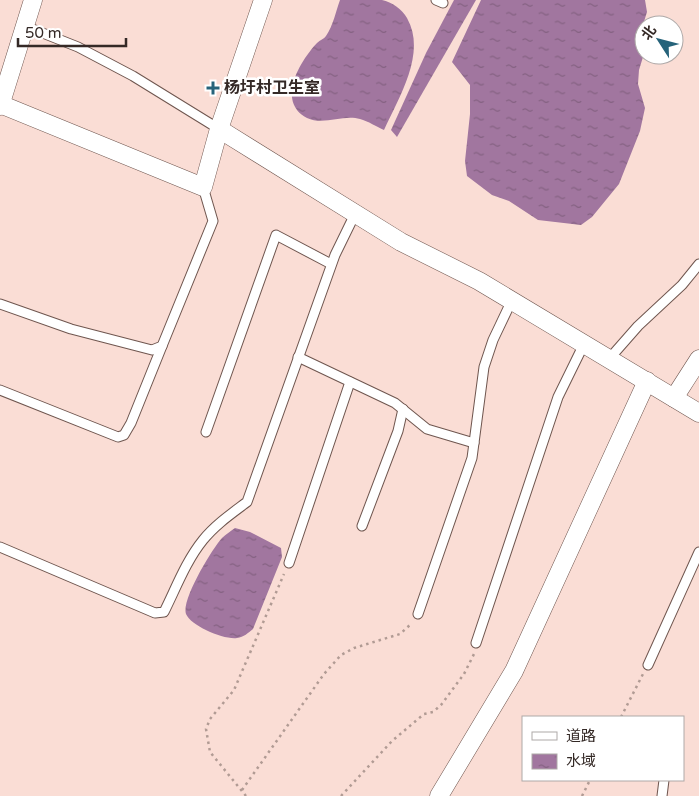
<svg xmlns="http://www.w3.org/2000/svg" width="699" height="796" font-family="'Varela Round','Noto Sans SC',sans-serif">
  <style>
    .water { fill: url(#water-ripples) }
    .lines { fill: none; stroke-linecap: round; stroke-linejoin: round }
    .lane-casing { stroke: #6f564f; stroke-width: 11 }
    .street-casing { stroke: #6f564f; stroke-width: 19 }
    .path { stroke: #b19b94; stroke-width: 2.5; stroke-dasharray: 2.5 4; stroke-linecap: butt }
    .lane { stroke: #fff; stroke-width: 9 }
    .street { stroke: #fff; stroke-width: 18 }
    .poi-dot { fill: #26637a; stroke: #fff; stroke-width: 2 }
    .labels { text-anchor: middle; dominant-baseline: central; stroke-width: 5; stroke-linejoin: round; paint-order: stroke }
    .poi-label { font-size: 16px; font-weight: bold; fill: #342926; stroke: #fff; text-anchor: start }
  </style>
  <defs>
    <pattern id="water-ripples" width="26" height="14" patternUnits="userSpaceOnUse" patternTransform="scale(1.25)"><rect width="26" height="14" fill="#a1769f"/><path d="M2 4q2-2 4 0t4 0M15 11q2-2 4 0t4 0" fill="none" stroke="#846181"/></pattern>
  </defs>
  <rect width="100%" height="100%" fill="#faddd5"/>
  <!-- water -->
  <g class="water">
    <path d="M 340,0 C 353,0 369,0 382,0 C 392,2 402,9 407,18 C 427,53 399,97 384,130 C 377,127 368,121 360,119 C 343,114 324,126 307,118 C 276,101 300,61 317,43 C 320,40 324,39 326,36 C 333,26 336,11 340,0 Z"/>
    <polygon points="454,0 476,0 397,137 391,130 426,53"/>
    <polygon points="481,0 645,0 647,12 642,28 643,57 639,70 638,84 645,108 640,131 619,184 592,217 581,225 538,220 509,201 492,195 467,176 465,161 470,114 470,85 452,62"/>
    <path d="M 235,528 L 250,532 L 281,548 L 282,557 L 253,629 C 248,633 244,637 237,638 C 224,640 191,626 186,614 C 181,600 212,549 222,538 C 226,534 231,531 235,528 Z"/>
  </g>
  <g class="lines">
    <!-- lane casing -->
    <g class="lane-casing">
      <g id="lane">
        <polyline points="436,0 443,3"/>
        <polyline points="25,26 78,47 133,76 219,129"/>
        <polyline points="0,304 71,329 152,350 162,346 213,221 203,187"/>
        <polyline points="298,357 395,403 427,429 474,443"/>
        <polyline points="609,359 638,326 682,285 699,264"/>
        <polyline points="0,390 118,437 124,435 131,423 162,346"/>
        <polyline points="206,432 276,235 331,264"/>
        <polyline points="362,526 398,431 403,409"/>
        <path d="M 0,547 L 155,613 L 164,612 C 176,588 186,561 203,540 C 215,525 231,514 247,502 L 335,255 L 355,214"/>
        <polyline points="289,563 350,382"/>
        <polyline points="418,614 472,458 484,367 493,340 512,300"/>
        <polyline points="476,643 558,397 584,344"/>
        <polyline points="648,665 699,552"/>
        <polyline points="662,796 664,780"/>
      </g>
    </g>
    <!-- street casing -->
    <g class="street-casing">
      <g id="street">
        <polyline points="0,104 203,187 219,129 263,0"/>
        <polyline points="0,106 33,0"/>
        <polyline points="219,129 401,242 479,281 699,413"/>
        <polyline points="674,398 699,359"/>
        <polyline points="439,796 514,671 647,381"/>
      </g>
    </g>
    <!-- path -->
    <g class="path">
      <polyline points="621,717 643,674"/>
      <polyline points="242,790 324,674 341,655 354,648 400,634 411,624"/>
      <polyline points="246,796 210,752 206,729 210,719 234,690 284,574"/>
      <polyline points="341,796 392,741 424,714 433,712 441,705 464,674 474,654"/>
      <polyline points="582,796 590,780"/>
    </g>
    <!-- lane -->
    <use href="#lane" class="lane"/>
    <!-- street -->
    <use href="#street" class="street"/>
  </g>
  <!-- markers -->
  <path class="poi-dot" d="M210.5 80.5h5v5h5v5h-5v5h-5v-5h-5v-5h5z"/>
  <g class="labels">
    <!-- poi labels -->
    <g class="poi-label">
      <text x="224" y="88">杨圩村卫生室</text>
    </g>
  </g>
  <!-- legend -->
  <rect x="522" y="716" width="162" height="65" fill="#ffffff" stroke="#aea9a8"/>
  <rect x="532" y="732" width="25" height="8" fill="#ffffff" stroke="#aea9a8"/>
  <text x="566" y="741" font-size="15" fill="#342926">道路</text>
  <rect x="532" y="754" width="25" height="15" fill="url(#water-ripples)" stroke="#aea9a8"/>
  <text x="566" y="766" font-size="15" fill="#342926">水域</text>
  <!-- north arrow -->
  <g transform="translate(659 40) rotate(306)"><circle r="24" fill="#ffffff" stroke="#aea9a8"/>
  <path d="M0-4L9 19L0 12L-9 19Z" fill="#26637a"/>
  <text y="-8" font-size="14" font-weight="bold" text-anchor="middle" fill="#342926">北</text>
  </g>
  <!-- scale -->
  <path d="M18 38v8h108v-8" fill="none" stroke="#342926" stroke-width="2.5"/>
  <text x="25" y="38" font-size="15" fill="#342926" stroke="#ffffff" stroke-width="4" paint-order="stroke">50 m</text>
</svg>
